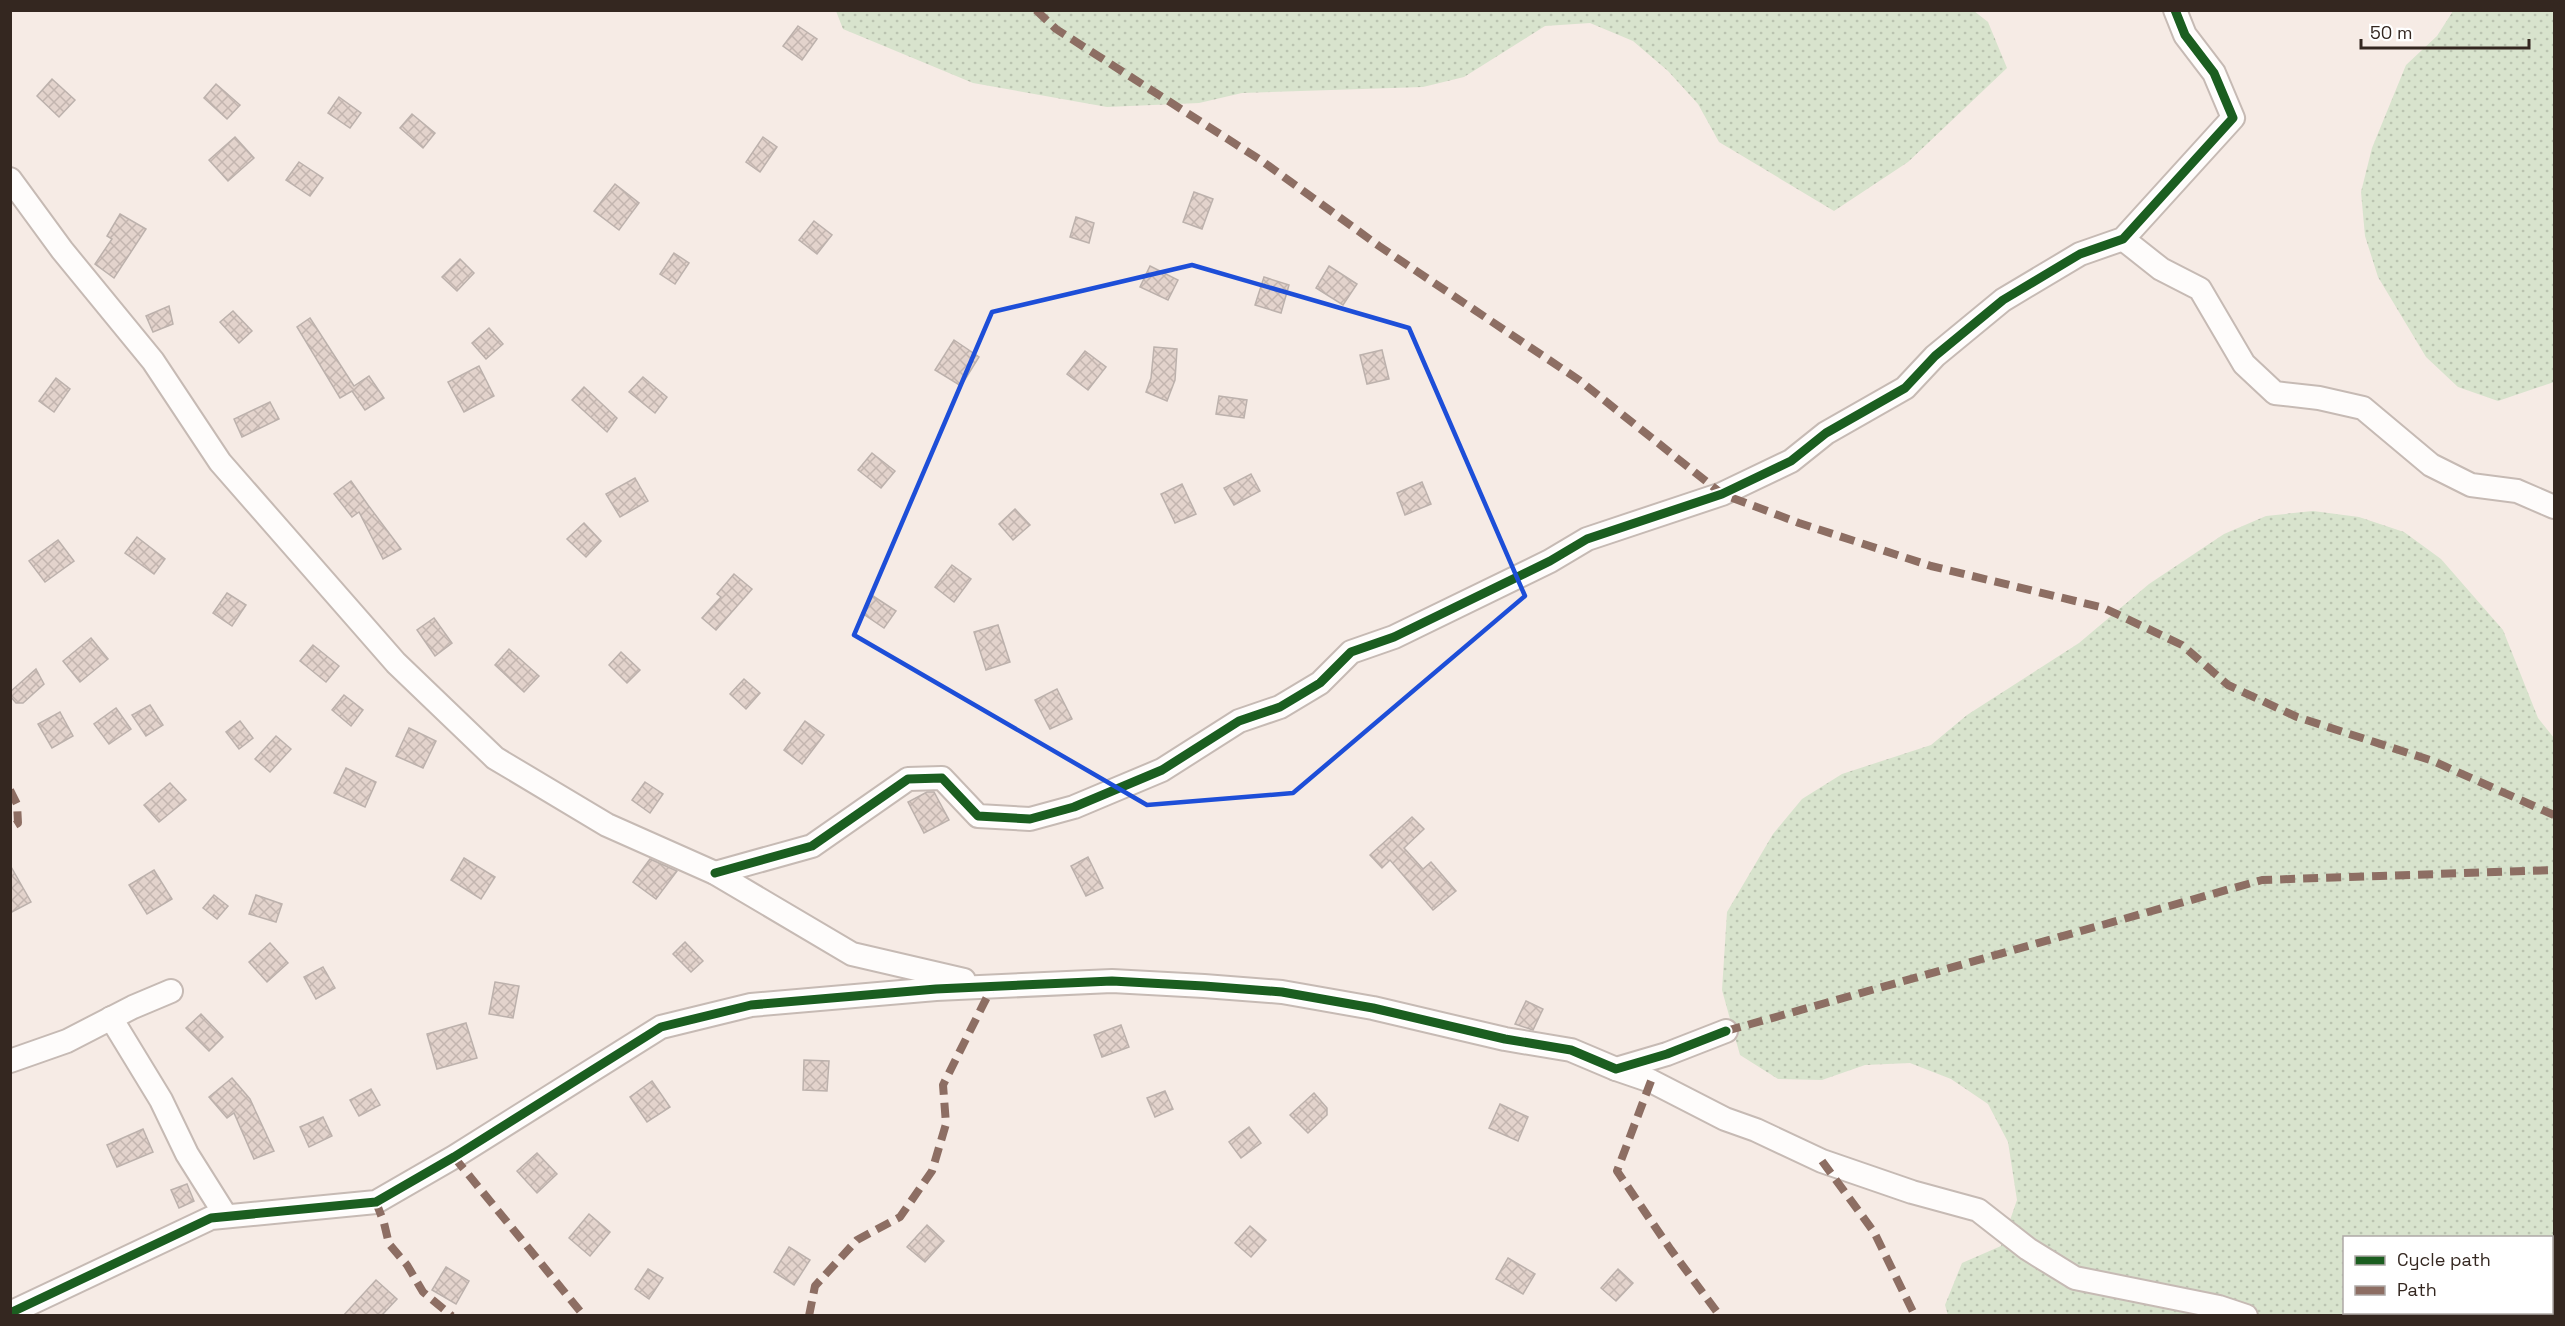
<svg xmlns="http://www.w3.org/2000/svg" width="2565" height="1326" font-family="'Space Grotesk',sans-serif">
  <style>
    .grass { fill: url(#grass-dots); fill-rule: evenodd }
    .building { fill: url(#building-cross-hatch); stroke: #bcb1ac; stroke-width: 1.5 }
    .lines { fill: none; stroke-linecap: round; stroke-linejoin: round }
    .minor-casing { stroke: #c6bab4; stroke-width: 26 }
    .minor { stroke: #fefcfb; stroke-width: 22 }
    .quiet { stroke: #8d6e63; stroke-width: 8; stroke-dasharray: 15 8; stroke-linecap: butt }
    .cycleway-casing { stroke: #fff; stroke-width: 13 }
    .cycleway { stroke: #1b5e20; stroke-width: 9 }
    .marked { fill: none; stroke: #1d4ed8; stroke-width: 4.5; stroke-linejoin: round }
  </style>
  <defs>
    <pattern id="grass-dots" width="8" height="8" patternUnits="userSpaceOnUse" patternTransform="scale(1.5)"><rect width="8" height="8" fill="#d8e3cd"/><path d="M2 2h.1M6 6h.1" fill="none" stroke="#bac3b0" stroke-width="1.8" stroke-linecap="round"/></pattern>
    <pattern id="building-cross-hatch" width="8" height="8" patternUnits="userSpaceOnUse" patternTransform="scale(1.5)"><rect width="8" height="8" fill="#e3d3cc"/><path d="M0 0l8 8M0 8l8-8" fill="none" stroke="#c3b5af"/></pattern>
  </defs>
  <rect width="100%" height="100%" fill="#f6ebe5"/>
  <!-- grass -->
  <g class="grass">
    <polygon points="1974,11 1988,22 2007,68 1908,162 1834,211 1719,142 1698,104 1668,71 1633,41 1590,23 1545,26 1464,77 1423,87 1242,93 1199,103 1107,107 973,83 843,29 836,11"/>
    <polygon points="2453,11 2554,11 2554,382 2498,401 2458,387 2426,357 2378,277 2365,236 2361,192 2372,148 2406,65 2437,36"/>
    <path d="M 2313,511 L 2359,517 L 2404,532 L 2441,559 L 2503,630 L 2538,718 L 2554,738 L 2554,1315 L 1948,1315 L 1945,1305 L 1962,1263 L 2001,1246 L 2017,1200 L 2008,1142 L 1988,1104 L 1951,1079 L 1910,1063 L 1865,1065 L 1822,1080 L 1778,1079 L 1740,1055 L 1722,990 L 1727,912 L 1773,834 L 1802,799 L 1842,774 L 1931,745 L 1967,715 L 2079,643 L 2149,584 L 2224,534 L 2266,516 ZM 2344,1238 L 2552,1238 L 2552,1312 L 2344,1312 Z"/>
  </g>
  <!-- building -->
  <g class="building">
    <polygon points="798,26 817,39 802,60 783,46"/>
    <polygon points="52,79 75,100 59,117 37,96"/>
    <polygon points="216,84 240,105 227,119 204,98"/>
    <polygon points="339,97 361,113 350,128 328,113"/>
    <polygon points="412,114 435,133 423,148 400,128"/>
    <polygon points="235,137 254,158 228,181 209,160"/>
    <polygon points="763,137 777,147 760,172 746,162"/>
    <polygon points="299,162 323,178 310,196 286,180"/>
    <polygon points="615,184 639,203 619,230 594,211"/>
    <polygon points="1194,192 1213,199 1202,229 1183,222"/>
    <polygon points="120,214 146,229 114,278 95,264 112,239 107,236"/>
    <polygon points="1076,217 1094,223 1089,243 1070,237"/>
    <polygon points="814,221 832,235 817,254 799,240"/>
    <polygon points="674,253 689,263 675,284 660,274"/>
    <polygon points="460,259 474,273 457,291 442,277"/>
    <polygon points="1150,266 1178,280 1168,300 1140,287"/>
    <polygon points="1329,266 1357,284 1343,305 1316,288"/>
    <polygon points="1264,277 1289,285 1281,313 1255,305"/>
    <polygon points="169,306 173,324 153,332 146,316"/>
    <polygon points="233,311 252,331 239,343 220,322"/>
    <polygon points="310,318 354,386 369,376 384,398 365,410 352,391 340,398 297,327"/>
    <polygon points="489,328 503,344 486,359 472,343"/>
    <polygon points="954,340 979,357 961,386 935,370"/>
    <polygon points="1154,347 1177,349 1175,380 1167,401 1146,392 1151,378"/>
    <polygon points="1382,350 1389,379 1367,384 1360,355"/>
    <polygon points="1085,351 1106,367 1088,390 1067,374"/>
    <polygon points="479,366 494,396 464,412 448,382"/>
    <polygon points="643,377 667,397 655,413 629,392"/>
    <polygon points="56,378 70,389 54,412 39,401"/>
    <polygon points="584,387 617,418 607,432 572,400"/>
    <polygon points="1219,396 1247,400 1244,418 1216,414"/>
    <polygon points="270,402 279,419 242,437 234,419"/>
    <polygon points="872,453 895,471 881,488 858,470"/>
    <polygon points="1251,474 1260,491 1234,505 1224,488"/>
    <polygon points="635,478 648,501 620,517 606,494"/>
    <polygon points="351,481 368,505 401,549 383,559 359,512 352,517 334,494"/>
    <polygon points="1422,482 1431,504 1405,515 1397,493"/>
    <polygon points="1182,484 1196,514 1175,523 1161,494"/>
    <polygon points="1015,509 1030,525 1013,540 999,524"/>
    <polygon points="584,523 601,541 586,557 567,539"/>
    <polygon points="137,537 165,559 154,574 125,553"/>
    <polygon points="58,540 74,561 45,582 29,561"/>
    <polygon points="952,565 971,579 954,602 935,587"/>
    <polygon points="734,574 752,589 716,630 702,618 721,597 717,594"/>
    <polygon points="227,593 246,605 232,626 213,613"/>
    <polygon points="873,596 896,611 884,628 862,613"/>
    <polygon points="434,618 452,643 435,656 417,630"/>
    <polygon points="998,625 1010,662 986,670 974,632"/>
    <polygon points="91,638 108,659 80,682 63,661"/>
    <polygon points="313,645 339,666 326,682 300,661"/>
    <polygon points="509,649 539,676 524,692 495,665"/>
    <polygon points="621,652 640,670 627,683 609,665"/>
    <polygon points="36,669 44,684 23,703 16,703 10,696 10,692"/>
    <polygon points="744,679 760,693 746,709 730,694"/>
    <polygon points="1057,689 1072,719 1050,729 1035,700"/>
    <polygon points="344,695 363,710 351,726 332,710"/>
    <polygon points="150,705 163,725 146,736 132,715"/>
    <polygon points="116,708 131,729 109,744 94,724"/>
    <polygon points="60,712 73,736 52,748 38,724"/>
    <polygon points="240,721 253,738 239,749 226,732"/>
    <polygon points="805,721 824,735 802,764 784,750"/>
    <polygon points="409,728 436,741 423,768 396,756"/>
    <polygon points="276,736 291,749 270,772 255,759"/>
    <polygon points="346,768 376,782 365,807 334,793"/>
    <polygon points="645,782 663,794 650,813 632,800"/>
    <polygon points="170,783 186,800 159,822 144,805"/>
    <polygon points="927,792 934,792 949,820 924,833 908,802"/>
    <polygon points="1412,817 1424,829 1404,848 1423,869 1431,862 1456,891 1433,910 1390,860 1382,868 1370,855"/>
    <polygon points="1088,857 1103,888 1086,896 1071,866"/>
    <polygon points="464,858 495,877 481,899 451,880"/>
    <polygon points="650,859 677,871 656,899 633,882"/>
    <polygon points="10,865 31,902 10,913"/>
    <polygon points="154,870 172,899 147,914 129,885"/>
    <polygon points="214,895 228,906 217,919 203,908"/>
    <polygon points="256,895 282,904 276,922 249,914"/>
    <polygon points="685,942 703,961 691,972 673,954"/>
    <polygon points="270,943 288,963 267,982 249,962"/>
    <polygon points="323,967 335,988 316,999 304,977"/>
    <polygon points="495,982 519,986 513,1018 489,1014"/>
    <polygon points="1526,1001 1543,1009 1533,1030 1515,1024"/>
    <polygon points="201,1014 223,1037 209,1051 186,1028"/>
    <polygon points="466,1023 477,1058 437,1069 427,1034"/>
    <polygon points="1121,1025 1129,1047 1102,1057 1094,1035"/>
    <polygon points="804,1060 829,1061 827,1091 803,1090"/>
    <polygon points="232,1078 250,1099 274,1151 254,1159 234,1113 227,1118 209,1097"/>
    <polygon points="652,1081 670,1107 647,1122 630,1097"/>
    <polygon points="371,1089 380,1105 359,1116 350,1100"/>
    <polygon points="1165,1091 1173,1109 1155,1117 1147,1098"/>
    <polygon points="1314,1093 1327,1108 1327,1115 1308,1133 1290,1115"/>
    <polygon points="1500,1104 1528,1117 1518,1141 1489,1128"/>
    <polygon points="323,1117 332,1136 309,1147 300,1127"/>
    <polygon points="1249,1127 1261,1143 1241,1158 1229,1142"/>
    <polygon points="143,1129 153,1152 117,1167 107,1145"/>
    <polygon points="537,1153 557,1174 537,1193 517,1171"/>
    <polygon points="187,1184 194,1201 179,1208 171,1190"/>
    <polygon points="589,1214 610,1232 590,1256 569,1238"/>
    <polygon points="927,1225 944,1241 925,1262 907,1247"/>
    <polygon points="1250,1226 1266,1240 1251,1257 1235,1243"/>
    <polygon points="789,1247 810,1260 794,1285 774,1272"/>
    <polygon points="1508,1258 1535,1274 1523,1294 1496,1279"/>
    <polygon points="446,1267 469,1281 456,1304 432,1290"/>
    <polygon points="648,1269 663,1278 649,1299 635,1289"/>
    <polygon points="1618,1269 1633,1283 1616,1301 1601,1288"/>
    <polygon points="376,1280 397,1299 381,1316 343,1316"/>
  </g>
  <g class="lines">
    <!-- minor casing -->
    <g class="minor-casing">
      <g id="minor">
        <polyline points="10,179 62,250 153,361 220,462 396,663 495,758 607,825 715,873 852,954 964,980"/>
        <polyline points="2123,239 2161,269 2200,289 2244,364 2275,393 2319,398 2363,408 2431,465 2471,485 2517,491 2554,507"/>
        <polyline points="715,873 812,846 908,779 942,778 978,816 1030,819 1074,807 1162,770 1239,721 1280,707 1320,683 1351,652 1394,637 1550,561 1587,539 1722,494 1791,461 1826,433 1905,388 1935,356 2003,300 2080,254 2123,239 2233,118 2214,73 2185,35 2175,10"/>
        <polyline points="111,1018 161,1100 187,1154 226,1216"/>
        <polyline points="10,1061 67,1041 133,1007 171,991"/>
        <polyline points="1616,1069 1651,1081 1725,1119 1756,1130 1822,1161 1912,1192 1978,1210 2028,1249 2075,1278 2219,1307 2246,1316"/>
        <polyline points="10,1313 211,1218 376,1202 454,1157 661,1027 751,1005 936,989 1112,981 1204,986 1282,992 1373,1008 1505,1039 1571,1050 1616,1069 1667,1054 1726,1031"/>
      </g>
    </g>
    <!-- minor -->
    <use href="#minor" class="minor"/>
    <!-- quiet -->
    <g class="quiet">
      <polyline points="1036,10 1056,29 1262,161 1379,246 1579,380 1722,494 1799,523 1931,566 2104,608 2182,645 2228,685 2297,717 2433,761 2554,815"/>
      <polyline points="10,790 17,804 18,823 10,828"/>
      <polyline points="1726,1031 2262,880 2554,870"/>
      <polyline points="1651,1081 1617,1171 1671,1250 1720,1316"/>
      <polyline points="454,1157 584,1316"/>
      <polyline points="1822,1161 1874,1232 1915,1316"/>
      <polyline points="376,1202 384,1223 389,1244 407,1265 423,1292 452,1316"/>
      <polyline points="809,1316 815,1286 857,1240 900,1217 932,1171 946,1124 943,1085 992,987"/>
    </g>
    <!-- cycleway casing -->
    <g class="cycleway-casing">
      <g id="cycleway">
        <polyline points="715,873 812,846 908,779 942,778 978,816 1030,819 1074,807 1162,770 1239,721 1280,707 1320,683 1351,652 1394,637 1550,561 1587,539 1722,494 1791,461 1826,433 1905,388 1935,356 2003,300 2080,254 2123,239 2233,118 2214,73 2185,35 2175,10"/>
        <polyline points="10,1313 211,1218 376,1202 454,1157 661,1027 751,1005 936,989 1112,981 1204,986 1282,992 1373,1008 1505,1039 1571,1050 1616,1069 1667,1054 1726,1031"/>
      </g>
    </g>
    <!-- cycleway -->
    <use href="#cycleway" class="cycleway"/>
  </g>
  <!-- marked area -->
  <path class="marked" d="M 1192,265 L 1409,328 L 1525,596 L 1293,793 L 1147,805 L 854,635 L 992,312 Z"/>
  <!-- border -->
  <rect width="2565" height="1326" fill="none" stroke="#342720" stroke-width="24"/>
  <!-- legend -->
  <rect x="2343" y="1236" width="210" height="78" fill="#ffffff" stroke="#aea9a6" stroke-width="1.5"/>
  <rect x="2355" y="1256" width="30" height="9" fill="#1b5e20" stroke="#aea9a6" stroke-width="1.5"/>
  <text x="2397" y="1266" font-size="18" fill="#342720">Cycle path</text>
  <rect x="2355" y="1286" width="30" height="9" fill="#8d6e63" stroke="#aea9a6" stroke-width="1.5"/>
  <text x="2397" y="1296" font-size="18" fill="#342720">Path</text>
  <!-- scale -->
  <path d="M2361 39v9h168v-9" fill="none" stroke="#342720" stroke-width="3"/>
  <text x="2370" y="39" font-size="18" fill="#342720" stroke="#ffffff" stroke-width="4.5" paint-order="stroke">50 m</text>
</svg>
